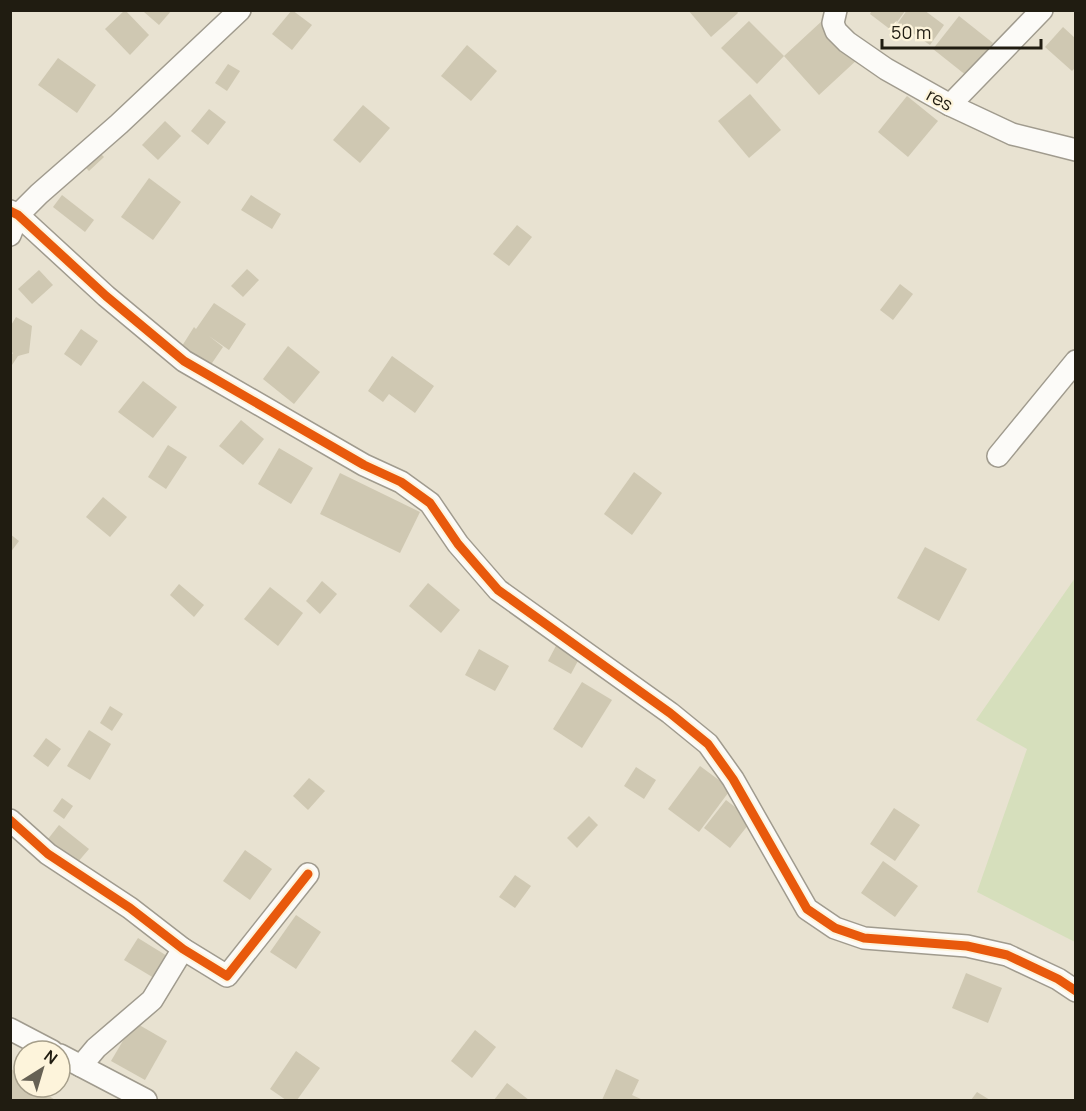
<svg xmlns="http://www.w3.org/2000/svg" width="1086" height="1111" font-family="Manrope,sans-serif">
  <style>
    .green { fill: #d6dfbc }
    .building { fill: #cfc8b2 }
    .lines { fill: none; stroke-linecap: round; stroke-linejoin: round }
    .minor-casing { stroke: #a09b8e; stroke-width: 24 }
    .minor { stroke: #fcfbf8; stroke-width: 21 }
    .cycleway-casing { stroke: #fdf4db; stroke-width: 13 }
    .cycleway { stroke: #e8590c; stroke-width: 9 }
    .labels { text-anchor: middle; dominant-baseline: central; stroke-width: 4.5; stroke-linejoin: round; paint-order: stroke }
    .street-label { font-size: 18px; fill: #201c11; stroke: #fdf4db }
  </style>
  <rect width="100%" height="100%" fill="#e8e2d1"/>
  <!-- green -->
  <polygon class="green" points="1075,578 1075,942 977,892 1027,749 976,720"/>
  <!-- building -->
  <g class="building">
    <polygon points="125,10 149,35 130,55 105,29"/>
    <polygon points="145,10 172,10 159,25 144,12"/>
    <polygon points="292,10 312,25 292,50 272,34"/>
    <polygon points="688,10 736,10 738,13 711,37"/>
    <polygon points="872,10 906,10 891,30 870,14"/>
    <polygon points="907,10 924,10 944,25 930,45 898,23"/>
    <polygon points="959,16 993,43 967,76 933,49"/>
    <polygon points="823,20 859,58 819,95 784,56 757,84 721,48 749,21 784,56"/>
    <polygon points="1063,27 1076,39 1076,67 1072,71 1045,47"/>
    <polygon points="467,45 497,71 471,101 441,76"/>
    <polygon points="58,58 96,85 77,113 38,85"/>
    <polygon points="228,64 240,71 227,91 215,83"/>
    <polygon points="750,94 781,130 749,158 718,121"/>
    <polygon points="907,96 938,121 908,157 878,132"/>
    <polygon points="363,105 390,128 360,163 333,140"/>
    <polygon points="209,109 226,122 208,145 191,131"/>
    <polygon points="165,121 181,136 158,160 142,145"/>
    <polygon points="97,150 104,157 89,171 82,164"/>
    <polygon points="149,178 181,202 153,240 121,217"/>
    <polygon points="62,195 94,220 85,232 53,207"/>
    <polygon points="251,195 281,214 272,229 241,210"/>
    <polygon points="517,225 532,237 509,266 493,254"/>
    <polygon points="247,269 259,280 243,297 231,286"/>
    <polygon points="39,270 53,285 32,304 18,289"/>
    <polygon points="900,284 913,294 893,320 880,310"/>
    <polygon points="214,303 246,324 229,350 209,336 223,347 210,366 182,346 194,327 196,329"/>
    <polygon points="16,317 32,326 29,353 18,356 10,368 10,356 13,353 10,351 10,327"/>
    <polygon points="81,329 98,341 81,366 64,354"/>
    <polygon points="288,346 320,372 294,404 263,379"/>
    <polygon points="392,356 434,386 415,413 389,394 383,402 368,391"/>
    <polygon points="143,381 177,407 153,438 118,412"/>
    <polygon points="241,420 264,439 243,465 219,446"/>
    <polygon points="168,445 187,457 166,489 148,477"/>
    <polygon points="279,448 313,468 291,504 258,484"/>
    <polygon points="634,472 662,493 632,535 604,514"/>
    <polygon points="340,473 420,512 400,553 320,514"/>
    <polygon points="103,497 127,517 110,537 86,517"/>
    <polygon points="10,534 19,541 10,553"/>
    <polygon points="925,547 967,569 939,621 897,598"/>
    <polygon points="322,581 337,594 320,614 306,601"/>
    <polygon points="428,583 460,610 441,633 409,606"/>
    <polygon points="179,584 204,605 194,617 170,595"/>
    <polygon points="270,587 303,613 278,646 244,619"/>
    <polygon points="558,642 581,655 571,674 548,661"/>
    <polygon points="479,649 509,666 495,691 465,675"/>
    <polygon points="582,682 612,700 582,748 553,729"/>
    <polygon points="110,706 123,714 112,731 100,723"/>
    <polygon points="89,730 111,744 90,780 67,766"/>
    <polygon points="46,738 61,749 48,767 33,756"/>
    <polygon points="700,766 731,789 699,832 668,809"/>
    <polygon points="636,767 656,780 644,799 624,786"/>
    <polygon points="309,778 325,791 308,810 293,796"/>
    <polygon points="62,798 73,806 64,819 53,811"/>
    <polygon points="726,800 752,820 730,848 704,828"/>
    <polygon points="894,808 920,825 895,861 870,844"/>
    <polygon points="589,816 598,825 577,848 567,838"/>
    <polygon points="59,825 89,849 77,863 48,839"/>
    <polygon points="245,850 272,869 250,900 223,881"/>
    <polygon points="883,861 918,886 895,917 861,893"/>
    <polygon points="515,875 531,886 515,908 499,897"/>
    <polygon points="296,915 321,932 296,969 270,952"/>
    <polygon points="138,938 172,959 159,981 124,960"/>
    <polygon points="966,973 1002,988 988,1023 952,1008"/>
    <polygon points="134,1022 167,1041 145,1080 111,1061"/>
    <polygon points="475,1030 496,1047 472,1078 451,1061"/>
    <polygon points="296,1051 320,1068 297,1100 286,1100 270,1089"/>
    <polygon points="10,1068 24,1078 24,1087 36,1087 55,1100 10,1100"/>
    <polygon points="616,1069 639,1080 632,1095 643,1100 602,1100"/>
    <polygon points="507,1083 529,1100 494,1100"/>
    <polygon points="977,1092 990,1100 971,1100"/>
  </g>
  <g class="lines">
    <!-- minor casing -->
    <g class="minor-casing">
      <g id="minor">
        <polyline points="836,10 833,23 836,31 847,42 886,69 950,105 1012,134 1076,150"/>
        <polyline points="950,105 1042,10"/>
        <polyline points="10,211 18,215 106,296 184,361 364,465 401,482 430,503 458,544 498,590 670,713 708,744 733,779 807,909 835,928 864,938 967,946 1007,955 1058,979 1076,991"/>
        <polyline points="10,235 18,215 39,194 119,124 240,10"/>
        <polyline points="998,456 1076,361"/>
        <polyline points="10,820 48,854 130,908 183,949 227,976 308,874"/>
        <polyline points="10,1029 52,1051"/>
        <polyline points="60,1055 146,1100"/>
        <polyline points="81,1066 96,1048 152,1000 183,949"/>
      </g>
    </g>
    <!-- minor -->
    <use href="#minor" class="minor"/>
    <!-- cycleway casing -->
    <g class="cycleway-casing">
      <g id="cycleway">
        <polyline points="10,211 18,215 106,296 184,361 364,465 401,482 430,503 458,544 498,590 670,713 708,744 733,779 807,909 835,928 864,938 967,946 1007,955 1058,979 1076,991"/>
        <polyline points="10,820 48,854 130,908 183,949 227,976 308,874"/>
      </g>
    </g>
    <!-- cycleway -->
    <use href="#cycleway" class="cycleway"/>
  </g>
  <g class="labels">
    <!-- street labels -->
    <g class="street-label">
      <text transform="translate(940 99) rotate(28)">res</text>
    </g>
  </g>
  <!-- border -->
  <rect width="1086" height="1111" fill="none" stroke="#201c11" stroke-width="24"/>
  <!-- north arrow -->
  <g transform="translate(42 1069) rotate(37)"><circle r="28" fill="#fdf4db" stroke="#a59e8a" stroke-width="1.5"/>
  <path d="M0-4.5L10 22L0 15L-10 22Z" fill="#666154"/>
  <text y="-9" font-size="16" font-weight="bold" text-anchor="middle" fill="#201c11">N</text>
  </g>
  <!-- scale -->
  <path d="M882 39v9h159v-9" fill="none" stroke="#201c11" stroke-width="3"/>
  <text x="891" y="39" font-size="18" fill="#201c11" stroke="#fdf4db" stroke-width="4.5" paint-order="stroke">50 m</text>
</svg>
